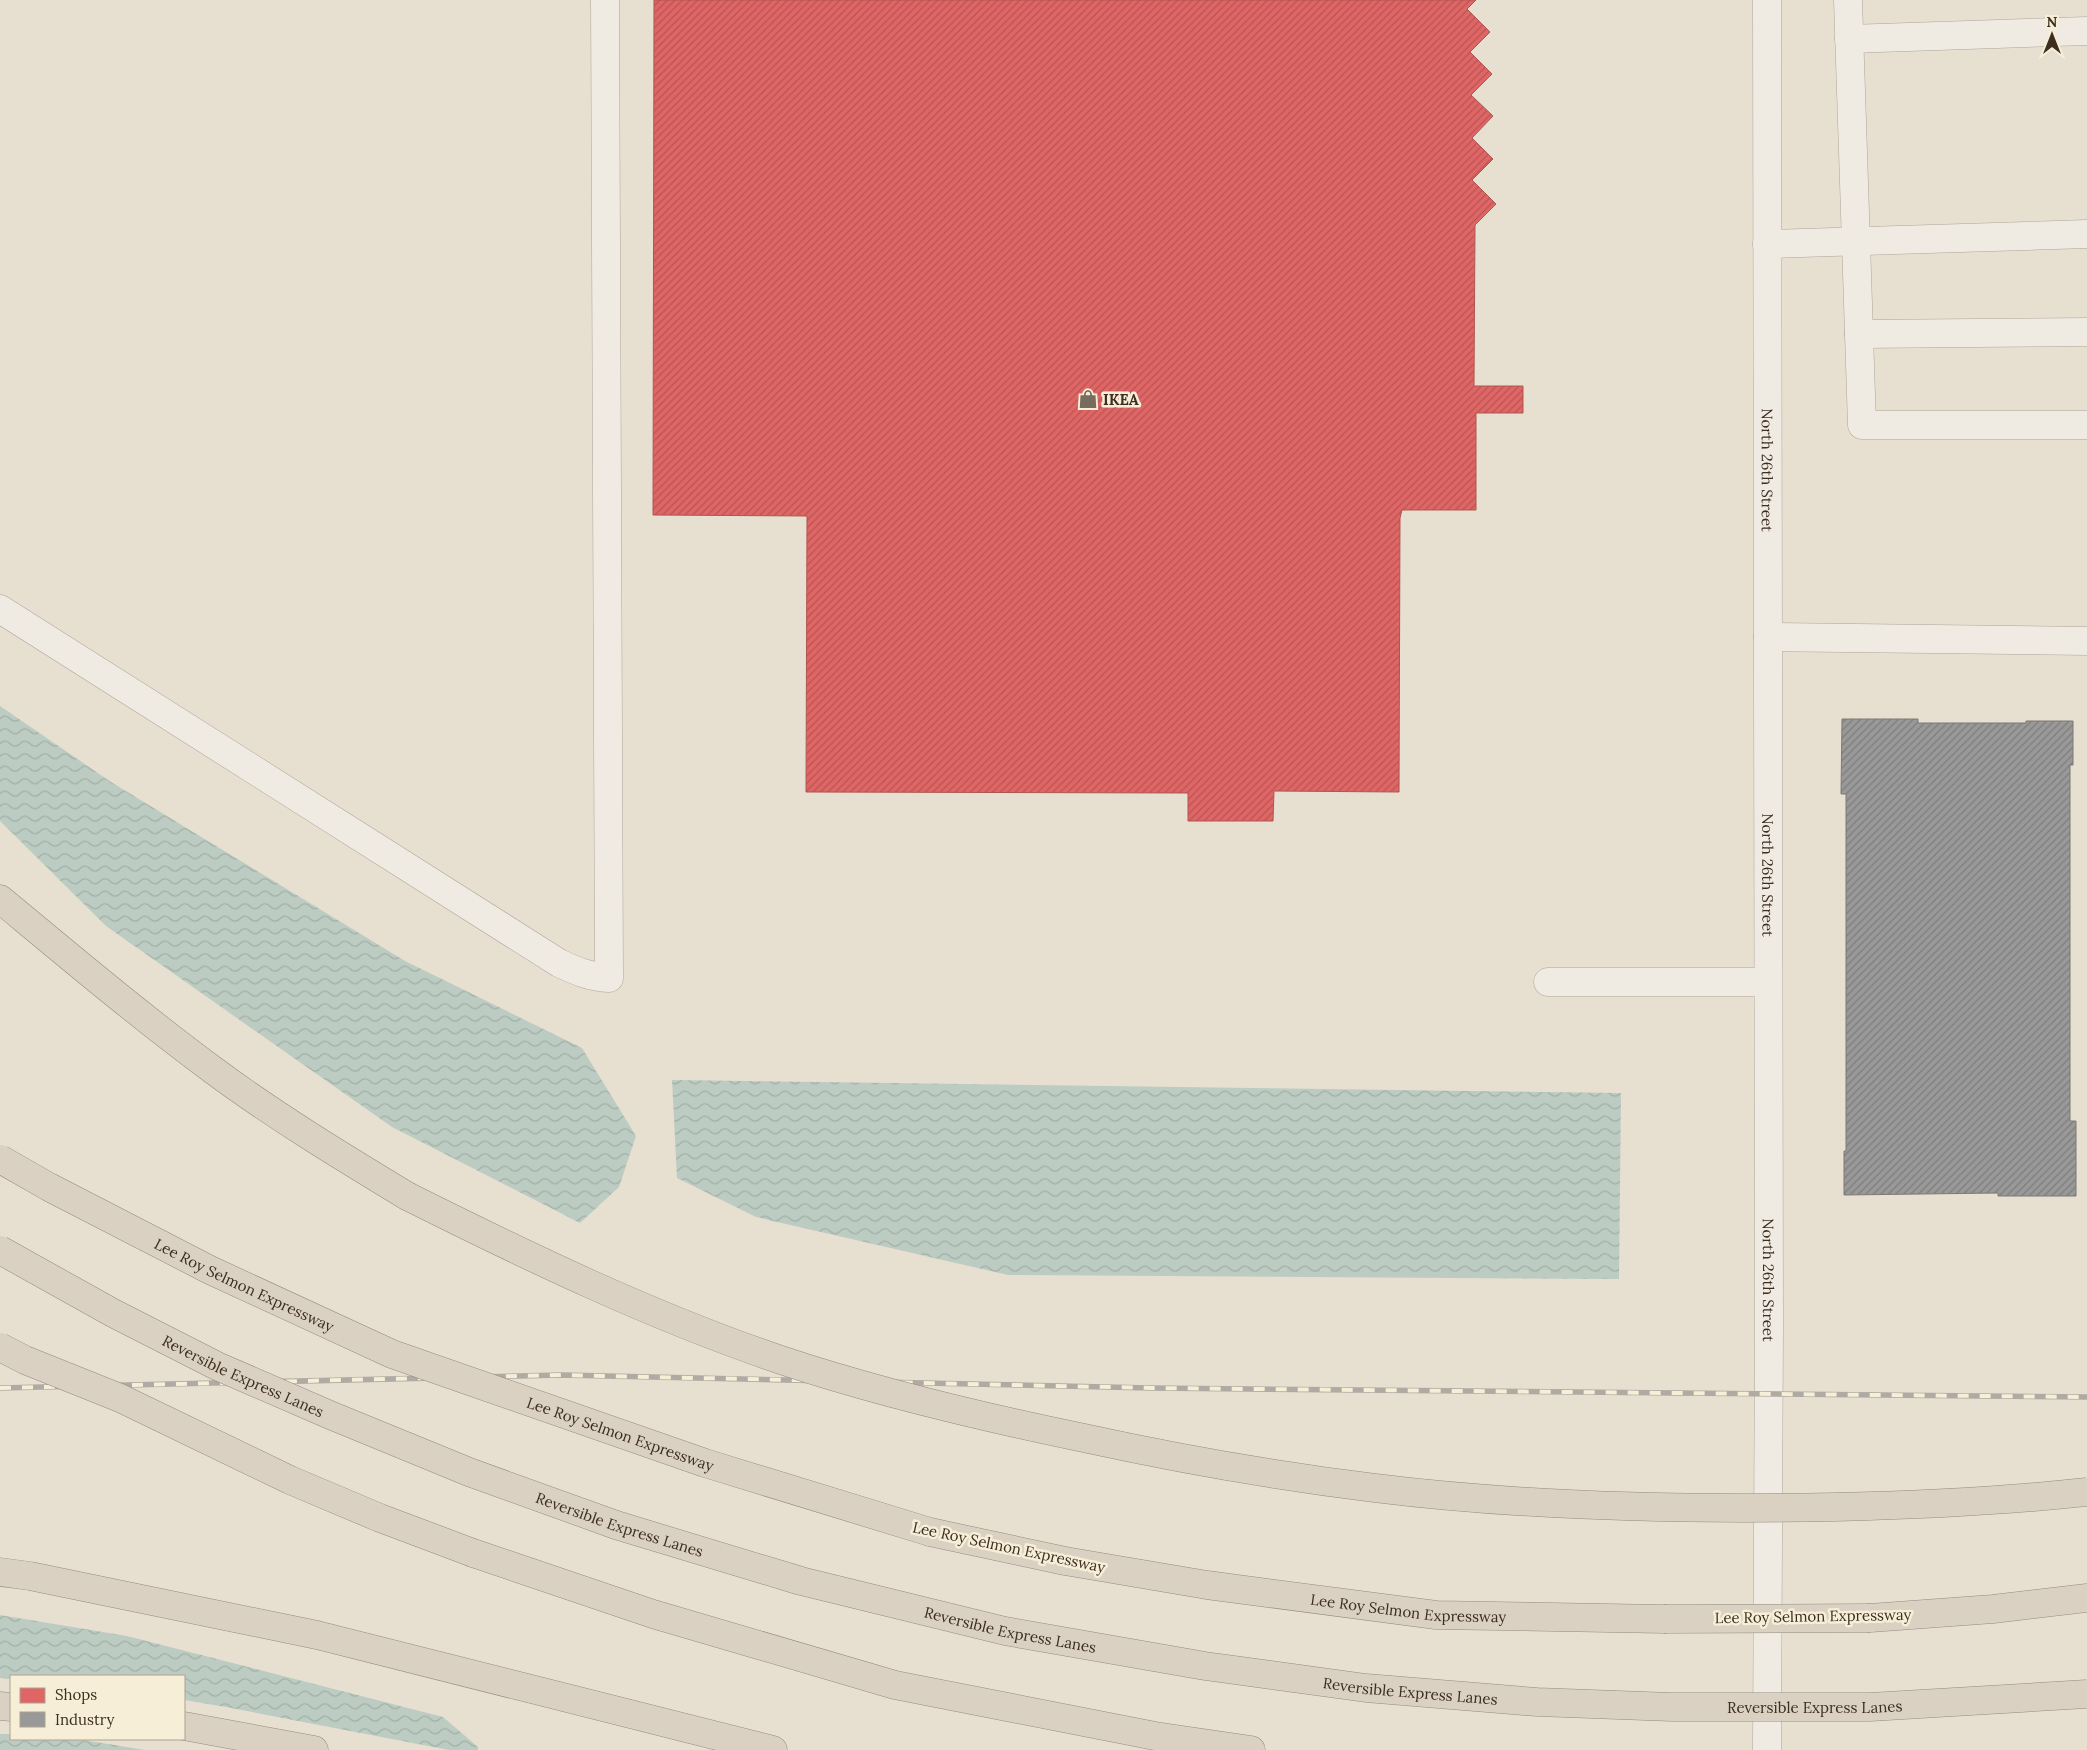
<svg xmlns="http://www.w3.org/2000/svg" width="2087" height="1750" font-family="Lora,serif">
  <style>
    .water { fill: url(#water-waves); fill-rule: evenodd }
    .pier { fill: #e7e0d1 }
    .shops { fill: url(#shops-hatch); stroke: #af5551 }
    .industry { fill: url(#industry-hatch); stroke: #7d7975 }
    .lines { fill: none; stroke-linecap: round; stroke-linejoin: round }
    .minor-casing { stroke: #ada599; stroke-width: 29 }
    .highway-casing { stroke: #928b80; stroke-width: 29 }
    .minor { stroke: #efebe3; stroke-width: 28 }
    .highway { stroke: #dad1c2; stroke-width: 28 }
    .rail-casing { stroke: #afaaa2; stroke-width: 5.5 }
    .rail { stroke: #f7eed8; stroke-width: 4; stroke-dasharray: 11; stroke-linecap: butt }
    .highway-bridge-casing { stroke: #928b80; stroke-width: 29; stroke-linecap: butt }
    .highway-bridge { stroke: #dad1c2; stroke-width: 28 }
    .labels { text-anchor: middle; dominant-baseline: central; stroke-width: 5; stroke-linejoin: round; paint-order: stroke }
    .poi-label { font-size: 15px; font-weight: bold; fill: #3d2e20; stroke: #f7eed8; text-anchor: start }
    .street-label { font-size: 15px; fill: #3d2e20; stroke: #f7eed8 }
  </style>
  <defs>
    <pattern id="water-waves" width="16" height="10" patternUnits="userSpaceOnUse" patternTransform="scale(1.25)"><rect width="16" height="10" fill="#bcccc2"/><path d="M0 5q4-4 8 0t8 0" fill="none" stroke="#a2b0a6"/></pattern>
    <pattern id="shops-hatch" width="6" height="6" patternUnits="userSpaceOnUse" patternTransform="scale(1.25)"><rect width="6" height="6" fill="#e06666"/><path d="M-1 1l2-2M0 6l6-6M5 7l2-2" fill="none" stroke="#b75454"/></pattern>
    <pattern id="industry-hatch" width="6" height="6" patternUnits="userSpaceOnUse" patternTransform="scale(1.25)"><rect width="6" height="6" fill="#999"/><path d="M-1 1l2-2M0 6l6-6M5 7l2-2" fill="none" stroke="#7e7d7c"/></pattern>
  </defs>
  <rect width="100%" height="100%" fill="#e7e0d1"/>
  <!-- water -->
  <g class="water">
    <polygon points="0,706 111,782 405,961 582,1048 636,1136 619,1187 580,1223 392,1127 106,926 0,821"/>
    <polygon points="672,1080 1621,1093 1619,1279 1008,1275 756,1217 677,1178"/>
    <path d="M 0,1615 L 127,1636 L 443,1717 L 478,1747 L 478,1750 L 0,1750 ZM 11,1676 L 184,1676 L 184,1739 L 11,1739 Z"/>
  </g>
  <!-- pier -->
  <g class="pier">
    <polygon points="0,1678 11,1679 11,1734 0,1734"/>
    <polygon points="184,1700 226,1707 449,1750 145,1750 77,1739 184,1739"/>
  </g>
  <!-- shops -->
  <polygon class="shops" points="654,0 1476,0 1467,9 1490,32 1470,52 1492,74 1471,95 1493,116 1472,138 1493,159 1472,180 1496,204 1475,225 1474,386 1523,386 1523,413 1476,413 1476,510 1402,510 1400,518 1399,792 1274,791 1273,821 1188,821 1188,793 806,792 807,516 653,515"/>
  <!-- industry -->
  <polygon class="industry" points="1842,719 1918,719 1918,723 2026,723 2026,721 2073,721 2073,765 2070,765 2070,1121 2076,1121 2076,1196 1998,1196 1998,1193 1844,1195 1844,1151 1846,1151 1846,794 1841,794"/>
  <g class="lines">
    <!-- minor casing -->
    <g class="minor-casing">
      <g id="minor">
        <path id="s1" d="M 1767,0 L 1769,1327 L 1767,1750"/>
        <polyline points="1848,0 1862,425 2087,425"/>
        <polyline points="1849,39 2087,31"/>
        <polyline points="1767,244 2087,234"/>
        <polyline points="1859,334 2087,332"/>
        <path d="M 0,609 L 559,963 C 576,971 590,977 609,978 L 605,0"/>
        <polyline points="1768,637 2087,641"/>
        <polyline points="1548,982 1768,982"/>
      </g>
    </g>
    <!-- highway casing -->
    <g class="highway-casing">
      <g id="highway">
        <path d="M 0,899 C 70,957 140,1016 213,1070 C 275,1116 341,1156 407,1196"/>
        <path id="s2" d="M 930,1532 L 1065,1561 L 1207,1585 L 1436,1615 L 1664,1619"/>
        <polyline points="473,1553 653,1614 895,1685 1155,1736 1251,1750"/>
        <polyline points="0,1572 30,1576 317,1635 773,1750"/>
        <polyline points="1870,1618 1993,1609 2087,1598"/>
        <polyline points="0,1706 11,1707"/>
        <polyline points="184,1726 314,1750"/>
      </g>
    </g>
    <!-- minor -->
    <use href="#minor" class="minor"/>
    <!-- highway -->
    <use href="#highway" class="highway"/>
    <!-- rail casing -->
    <g class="rail-casing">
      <polyline id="rail" points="0,1388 562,1375 1151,1388 2087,1397"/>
    </g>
    <!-- rail -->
    <use href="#rail" class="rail"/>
    <!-- highway-bridge casing -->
    <g class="highway-bridge-casing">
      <g id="highway-bridge">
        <path id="s3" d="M 0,1159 L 49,1187 L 210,1270 L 392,1354 L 705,1463 L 930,1532"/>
        <path d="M 407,1196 C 529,1257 651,1316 781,1360 C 880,1393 982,1417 1084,1438 C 1180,1459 1277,1476 1375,1488 C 1528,1507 1682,1510 1835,1507 C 1919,1505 2003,1501 2087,1492"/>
        <path id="s4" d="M 0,1250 L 113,1313 L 217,1366 L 330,1415 L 469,1472 L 616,1525 L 801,1581 L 1005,1631 L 1205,1666 L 1366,1688 L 1537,1702 L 1672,1707 L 1870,1707 L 2087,1694"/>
        <polyline points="0,1347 25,1360 120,1398 290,1480 380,1518 473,1553"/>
        <polyline points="1664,1619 1870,1618"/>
      </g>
    </g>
    <!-- highway-bridge -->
    <use href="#highway-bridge" class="highway-bridge"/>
  </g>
  <!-- icons -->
  <defs>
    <g id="shop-bare" transform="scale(1.5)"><path d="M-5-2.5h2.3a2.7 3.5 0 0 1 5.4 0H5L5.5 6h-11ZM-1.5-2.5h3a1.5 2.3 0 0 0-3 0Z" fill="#786c5e" stroke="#f7eed8" stroke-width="2.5" paint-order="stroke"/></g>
  </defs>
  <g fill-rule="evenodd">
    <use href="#shop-bare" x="1088" y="399"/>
  </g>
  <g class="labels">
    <!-- poi labels -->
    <g class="poi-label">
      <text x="1103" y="399">IKEA</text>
    </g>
    <!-- street labels -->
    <g class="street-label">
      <text stroke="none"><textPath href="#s1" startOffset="470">North 26th Street</textPath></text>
      <text stroke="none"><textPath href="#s1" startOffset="875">North 26th Street</textPath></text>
      <text stroke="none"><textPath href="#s1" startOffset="1280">North 26th Street</textPath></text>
      <text stroke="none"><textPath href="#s3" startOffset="275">Lee Roy Selmon Expressway</textPath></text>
      <text stroke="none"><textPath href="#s4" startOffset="274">Reversible Express Lanes</textPath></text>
      <text stroke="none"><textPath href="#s3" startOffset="680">Lee Roy Selmon Expressway</textPath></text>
      <text stroke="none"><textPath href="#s4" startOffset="679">Reversible Express Lanes</textPath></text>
      <text transform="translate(1009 1547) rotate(12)">Lee Roy Selmon Expressway</text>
      <text stroke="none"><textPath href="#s2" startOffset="485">Lee Roy Selmon Expressway</textPath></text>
      <text transform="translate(1813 1616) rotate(-1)">Lee Roy Selmon Expressway</text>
      <text stroke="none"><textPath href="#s4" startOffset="1084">Reversible Express Lanes</textPath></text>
      <text stroke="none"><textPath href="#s4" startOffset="1489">Reversible Express Lanes</textPath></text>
      <text stroke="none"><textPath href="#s4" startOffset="1894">Reversible Express Lanes</textPath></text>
    </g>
  </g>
  <!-- legend -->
  <rect x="10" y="1675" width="175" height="65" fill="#f7eed8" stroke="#ada18e"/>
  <rect x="20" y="1688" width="25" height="15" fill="#e06666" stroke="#ada18e"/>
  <text x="55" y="1700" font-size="15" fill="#3d2e20">Shops</text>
  <rect x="20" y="1712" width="25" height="15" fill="#999999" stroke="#ada18e"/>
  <text x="55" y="1725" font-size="15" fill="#3d2e20">Industry</text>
  <!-- north arrow -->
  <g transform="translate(2052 35)" stroke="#f7eed8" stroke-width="4" paint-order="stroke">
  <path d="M0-4L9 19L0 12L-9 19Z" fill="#3d2e20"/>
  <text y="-8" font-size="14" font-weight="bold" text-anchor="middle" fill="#3d2e20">N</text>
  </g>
</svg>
